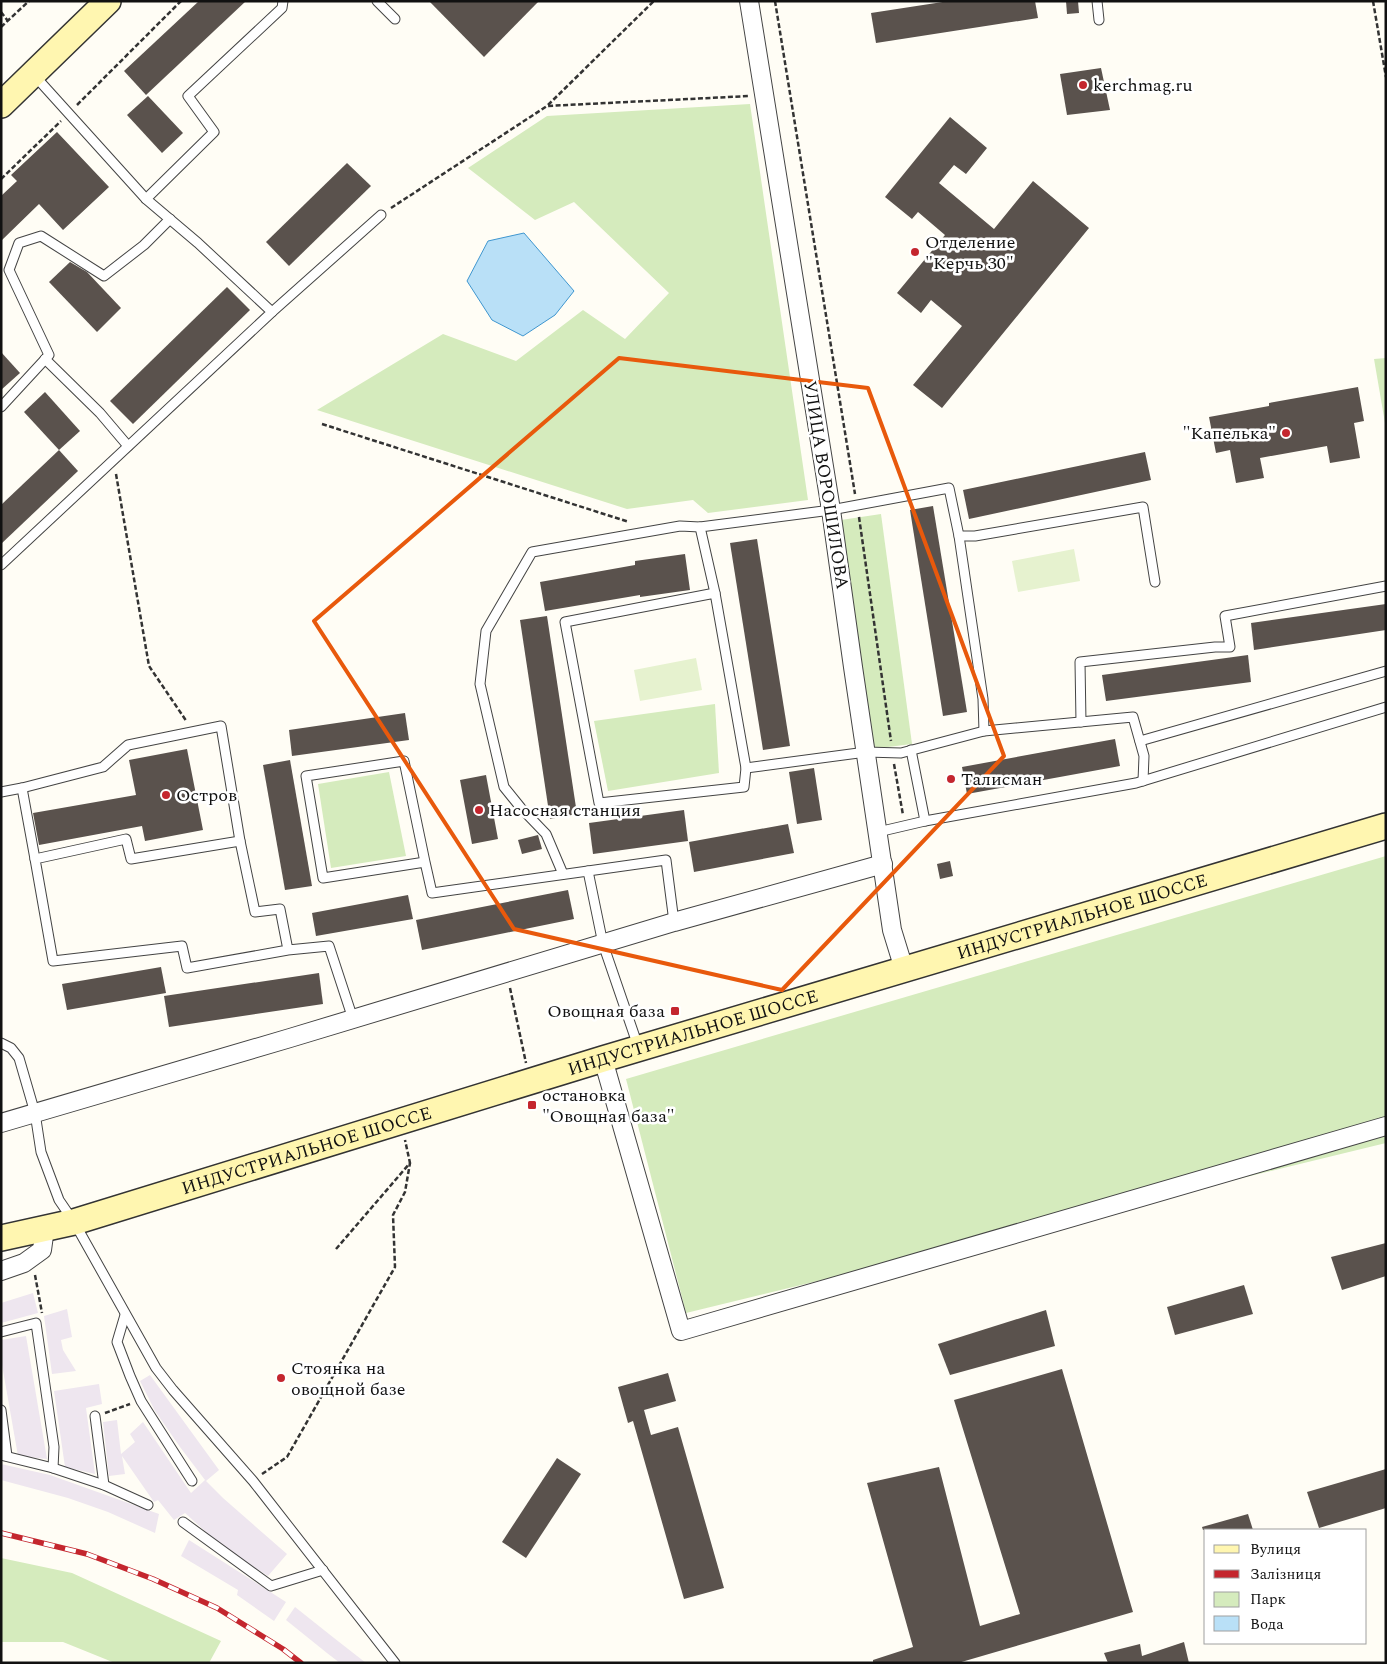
<svg xmlns="http://www.w3.org/2000/svg" width="1387" height="1664" font-family="Spectral,serif">
  <style>
    .industrial { fill: #eee6ef }
    .green { fill: #d5ebbd }
    .pitch { fill: #e6f2cf }
    .water { fill: #b9e0f7; stroke: #3f96cf }
    .building { fill: #5a524d }
    .lines { fill: none; stroke-linecap: round; stroke-linejoin: round }
    .service-casing { stroke: #444; stroke-width: 11 }
    .minor-casing { stroke: #444; stroke-width: 20 }
    .secondary-casing { stroke: #333; stroke-width: 28 }
    .path { stroke: #333; stroke-width: 2.5; stroke-dasharray: 5 2.5; stroke-linecap: butt }
    .service { stroke: #fff; stroke-width: 9 }
    .minor { stroke: #fff; stroke-width: 18 }
    .secondary { stroke: #fff6b0; stroke-width: 25 }
    .rail-casing { stroke: #c4262e; stroke-width: 5.5 }
    .rail { stroke: #fff; stroke-width: 4; stroke-dasharray: 11; stroke-linecap: butt }
    .marked { fill: none; stroke: #e8590c; stroke-width: 4; stroke-linejoin: round }
    .poi-dot { fill: #c4262e; stroke: #fff; stroke-width: 2 }
    .labels { text-anchor: middle; dominant-baseline: central; stroke-width: 5; stroke-linejoin: round; paint-order: stroke }
    .poi-label { font-size: 18px; fill: #111; stroke: #fff; text-anchor: start }
    .street-label { font-size: 18px; fill: #111; stroke: #fff }
  </style>
  <rect width="100%" height="100%" fill="#fffdf5"/>
  <!-- industrial -->
  <g class="industrial">
    <polygon points="33,1293 38,1313 1,1323 1,1303"/>
    <polygon points="67,1309 72,1337 61,1340 63,1350 76,1371 52,1374 44,1316"/>
    <polygon points="26,1336 47,1459 18,1456 1,1359 1,1340"/>
    <polygon points="150,1375 219,1470 206,1481 223,1498 287,1554 268,1576 226,1550 185,1513 174,1520 158,1500 154,1502 122,1456 125,1474 109,1476 103,1422 117,1420 121,1454 135,1442 130,1434 143,1422 191,1493 205,1480 180,1447 155,1411 140,1381"/>
    <polygon points="99,1384 102,1404 86,1408 95,1474 65,1467 54,1391"/>
    <polygon points="1,1464 50,1475 159,1514 155,1533 108,1512 68,1498 1,1480"/>
    <polygon points="189,1540 286,1602 274,1621 237,1595 238,1590 181,1556"/>
    <polygon points="295,1607 334,1638 366,1663 340,1663 327,1653 286,1620"/>
  </g>
  <!-- green -->
  <g class="green">
    <polygon points="750,104 808,500 708,513 693,500 627,509 317,410 443,334 516,361 583,310 625,339 669,293 574,202 535,220 468,168 547,116"/>
    <polygon points="1386,358 1386,423 1385,423 1374,359"/>
    <polygon points="881,514 912,744 872,749 841,520"/>
    <polygon points="715,704 719,773 608,791 594,721"/>
    <polygon points="389,772 406,856 331,868 318,784"/>
    <polygon points="1386,856 1386,1143 686,1313 626,1079"/>
    <polygon points="1,1558 72,1573 221,1641 209,1663 115,1663 63,1642 1,1642"/>
  </g>
  <!-- pitch -->
  <g class="pitch">
    <polygon points="1074,549 1080,581 1018,592 1012,561"/>
    <polygon points="696,658 702,690 640,701 634,670"/>
  </g>
  <!-- water -->
  <polygon class="water" points="524,233 574,291 555,315 523,336 492,320 467,281 488,241"/>
  <!-- building -->
  <g class="building">
    <polygon points="199,1 246,1 146,95 124,71"/>
    <polygon points="429,1 539,1 484,57"/>
    <polygon points="949,1 1035,1 1038,18 876,43 871,13"/>
    <polygon points="1066,1 1078,1 1079,13 1067,14"/>
    <polygon points="1101,68 1110,110 1067,115 1060,74"/>
    <polygon points="148,96 183,133 162,153 127,115"/>
    <polygon points="950,117 987,148 966,174 954,165 939,183 994,229 1033,181 1089,228 942,408 913,385 962,326 931,300 921,313 897,293 945,235 918,212 912,219 885,197"/>
    <polygon points="57,132 109,187 63,230 39,204 1,241 1,196 17,181 11,175"/>
    <polygon points="347,163 371,186 289,266 266,242"/>
    <polygon points="70,262 87,272 121,308 97,332 49,282"/>
    <polygon points="227,287 250,310 133,424 110,401"/>
    <polygon points="1,352 20,373 1,390"/>
    <polygon points="1358,387 1364,421 1354,423 1360,458 1330,463 1327,446 1260,458 1264,478 1236,483 1230,450 1216,453 1209,417 1269,406 1269,403"/>
    <polygon points="45,392 80,431 59,450 24,412"/>
    <polygon points="59,450 78,471 1,544 1,505"/>
    <polygon points="1145,452 1151,480 969,519 963,490"/>
    <polygon points="933,506 967,712 943,716 910,510"/>
    <polygon points="757,539 790,746 763,750 730,543"/>
    <polygon points="685,554 690,590 640,597 640,595 545,611 540,582 635,565 635,561"/>
    <polygon points="1386,604 1386,630 1254,650 1251,623"/>
    <polygon points="547,616 577,814 550,819 520,620"/>
    <polygon points="1248,655 1251,682 1106,701 1102,675"/>
    <polygon points="405,713 409,740 292,756 289,730"/>
    <polygon points="1115,739 1120,766 967,794 962,767"/>
    <polygon points="187,749 203,830 145,841 142,826 39,845 33,813 136,795 129,760"/>
    <polygon points="290,760 312,886 285,890 263,765"/>
    <polygon points="814,768 822,820 797,824 789,772"/>
    <polygon points="486,775 498,839 472,844 460,780"/>
    <polygon points="684,810 688,841 593,854 589,823"/>
    <polygon points="788,824 794,853 694,872 689,842"/>
    <polygon points="538,835 542,849 522,854 518,840"/>
    <polygon points="950,861 953,876 940,879 937,864"/>
    <polygon points="568,890 574,919 422,950 416,920"/>
    <polygon points="408,895 413,919 316,936 312,913"/>
    <polygon points="161,967 166,993 67,1010 62,984"/>
    <polygon points="319,973 323,1004 169,1027 164,996"/>
    <polygon points="1386,1243 1386,1276 1342,1290 1331,1257"/>
    <polygon points="1244,1285 1253,1314 1175,1335 1167,1307"/>
    <polygon points="1046,1310 1055,1346 950,1375 938,1344"/>
    <polygon points="1062,1369 1133,1612 958,1663 873,1663 873,1660 913,1647 867,1483 939,1467 980,1626 1020,1614 954,1400"/>
    <polygon points="668,1373 676,1401 644,1410 651,1435 678,1427 724,1588 684,1599 633,1421 628,1423 618,1387"/>
    <polygon points="557,1458 581,1474 526,1558 502,1542"/>
    <polygon points="1386,1469 1386,1508 1319,1528 1307,1492"/>
    <polygon points="1248,1514 1253,1530 1203,1530 1202,1527"/>
    <polygon points="1184,1642 1189,1663 1108,1663 1104,1653 1140,1644 1142,1656"/>
  </g>
  <g class="lines">
    <!-- service casing -->
    <g class="service-casing">
      <g id="service">
        <polyline points="377,1 395,19"/>
        <polyline points="1097,1 1099,20"/>
        <polyline points="34,75 146,199 214,132 188,96 282,8 283,1"/>
        <polyline points="272,312 381,215"/>
        <polyline points="45,359 100,413 128,446"/>
        <polyline points="1,407 49,355 9,270 19,243 41,236 104,276 144,245 170,219"/>
        <polyline points="959,536 975,536 1143,507 1155,582"/>
        <polyline points="1,565 272,312 198,243 146,199"/>
        <polygon points="715,593 746,768 744,787 599,803 565,622"/>
        <polyline points="715,593 700,527 831,510 949,488 959,536 983,699 984,731"/>
        <polyline points="1081,722 1080,662 1215,647 1230,647 1225,616 1386,586"/>
        <polyline points="1140,741 1386,671"/>
        <polyline points="911,750 925,821"/>
        <polyline points="746,768 866,752 901,753 984,731 1133,717 1144,756 1143,781"/>
        <polyline points="1,792 22,788"/>
        <polyline points="878,832 925,821 1136,783 1386,707"/>
        <polyline points="35,859 22,788 103,767 128,745 221,726 240,841"/>
        <polyline points="425,862 404,761 306,776 323,878 425,862 432,893 588,871 603,944 638,1046"/>
        <polyline points="588,871 666,860 674,922"/>
        <polyline points="563,874 546,834 521,808 504,787 480,684 486,631 532,552 680,526 700,527"/>
        <polyline points="288,950 187,968 182,946 53,961 35,859 126,839 131,859 240,841 255,912 280,909 288,950 329,946 353,1019"/>
        <polyline points="1,1043 11,1048 19,1058 35,1113 41,1152 59,1200 74,1222 156,1368 173,1390 253,1481 395,1663"/>
        <polyline points="125,1315 117,1342 130,1376 141,1401 192,1481"/>
        <polyline points="1,1332 36,1323 54,1447 53,1468"/>
        <polyline points="1,1410 7,1456"/>
        <polyline points="95,1416 104,1485"/>
        <polyline points="1,1455 53,1468 104,1485 148,1505"/>
        <polyline points="183,1522 271,1586 323,1570"/>
      </g>
    </g>
    <!-- minor casing -->
    <g class="minor-casing">
      <g id="minor">
        <polyline points="749,1 831,510 853,667 892,930 904,969"/>
        <polyline points="603,1059 681,1331 1386,1126"/>
        <polyline points="1,1123 290,1038 674,922 883,864"/>
        <polyline points="1,1271 24,1263 42,1250 45,1228"/>
      </g>
    </g>
    <!-- secondary casing -->
    <g class="secondary-casing">
      <g id="secondary">
        <polyline points="1,105 108,1"/>
        <path id="s1" d="M 1,1238 L 74,1222 L 603,1059 L 1386,826"/>
      </g>
    </g>
    <!-- path -->
    <g class="path">
      <polyline points="775,1 855,494"/>
      <polyline points="1373,1 1386,77"/>
      <polyline points="1,12 8,21"/>
      <polyline points="1,27 29,1"/>
      <polyline points="77,105 181,1"/>
      <polyline points="548,105 654,1"/>
      <polyline points="1,179 61,121"/>
      <polyline points="391,208 547,106 749,96"/>
      <polyline points="322,424 629,522"/>
      <polyline points="116,474 149,666 187,722"/>
      <polyline points="859,517 891,741"/>
      <polyline points="894,764 903,815"/>
      <polyline points="510,988 526,1063"/>
      <polyline points="336,1249 410,1163 405,1140"/>
      <polyline points="35,1275 42,1313"/>
      <polyline points="105,1413 130,1404"/>
      <polyline points="262,1474 287,1457 395,1267 393,1215 405,1192 410,1163"/>
    </g>
    <!-- service -->
    <use href="#service" class="service"/>
    <!-- minor -->
    <use href="#minor" class="minor"/>
    <!-- secondary -->
    <use href="#secondary" class="secondary"/>
    <!-- rail casing -->
    <g class="rail-casing">
      <polyline id="rail" points="1,1533 87,1554 153,1579 217,1608 283,1649 301,1663"/>
    </g>
    <!-- rail -->
    <use href="#rail" class="rail"/>
  </g>
  <!-- marked area -->
  <path class="marked" d="M 619,358 L 868,388 L 1004,756 L 782,990 L 514,929 L 314,621 Z"/>
  <!-- markers -->
  <g class="poi-dot">
    <circle cx="1083" cy="85" r="5"/>
    <circle cx="915" cy="252" r="5"/>
    <circle cx="1286" cy="433" r="5"/>
    <circle cx="951" cy="779" r="5"/>
    <circle cx="166" cy="795" r="5"/>
    <circle cx="479" cy="810" r="5"/>
    <rect x="670" y="1006" width="10" height="10" rx="2.5"/>
    <rect x="527" y="1100" width="10" height="10" rx="2.5"/>
    <circle cx="281" cy="1378" r="5"/>
  </g>
  <g class="labels">
    <!-- poi labels -->
    <g class="poi-label">
      <text x="1093" y="85">kerchmag.ru</text>
      <text x="925" y="242">Отделение<tspan x="925" dy="21">"Керчь 30"</tspan></text>
      <text x="1276" y="433" text-anchor="end">"Капелька"</text>
      <text x="961" y="779">Талисман</text>
      <text x="176" y="795">Остров</text>
      <text x="489" y="810">Насосная станция</text>
      <text x="665" y="1011" text-anchor="end">Овощная база</text>
      <text x="542" y="1095">остановка<tspan x="542" dy="21">"Овощная база"</tspan></text>
      <text x="291" y="1368">Стоянка на<tspan x="291" dy="21">овощной базе</tspan></text>
    </g>
    <!-- street labels -->
    <g class="street-label">
      <text transform="translate(826 485) rotate(81)">УЛИЦА ВОРОШИЛОВА</text>
      <text stroke="none"><textPath href="#s1" startOffset="1128">ИНДУСТРИАЛЬНОЕ ШОССЕ</textPath></text>
      <text stroke="none"><textPath href="#s1" startOffset="722">ИНДУСТРИАЛЬНОЕ ШОССЕ</textPath></text>
      <text stroke="none"><textPath href="#s1" startOffset="318">ИНДУСТРИАЛЬНОЕ ШОССЕ</textPath></text>
    </g>
  </g>
  <!-- border -->
  <rect width="1387" height="1664" fill="none" stroke="#111111" stroke-width="5"/>
  <!-- legend -->
  <rect x="1204" y="1529" width="162" height="115" fill="#ffffff" stroke="#a0a0a0"/>
  <rect x="1214" y="1545" width="25" height="8" fill="#fff6b0" stroke="#a0a0a0"/>
  <text x="1250" y="1554" font-size="15" fill="#111111">Вулиця</text>
  <rect x="1214" y="1570" width="25" height="8" fill="#c4262e" stroke="#a0a0a0"/>
  <text x="1250" y="1579" font-size="15" fill="#111111">Залізниця</text>
  <rect x="1214" y="1592" width="25" height="15" fill="#d5ebbd" stroke="#a0a0a0"/>
  <text x="1250" y="1604" font-size="15" fill="#111111">Парк</text>
  <rect x="1214" y="1616" width="25" height="15" fill="#b9e0f7" stroke="#a0a0a0"/>
  <text x="1250" y="1629" font-size="15" fill="#111111">Вода</text>
</svg>
